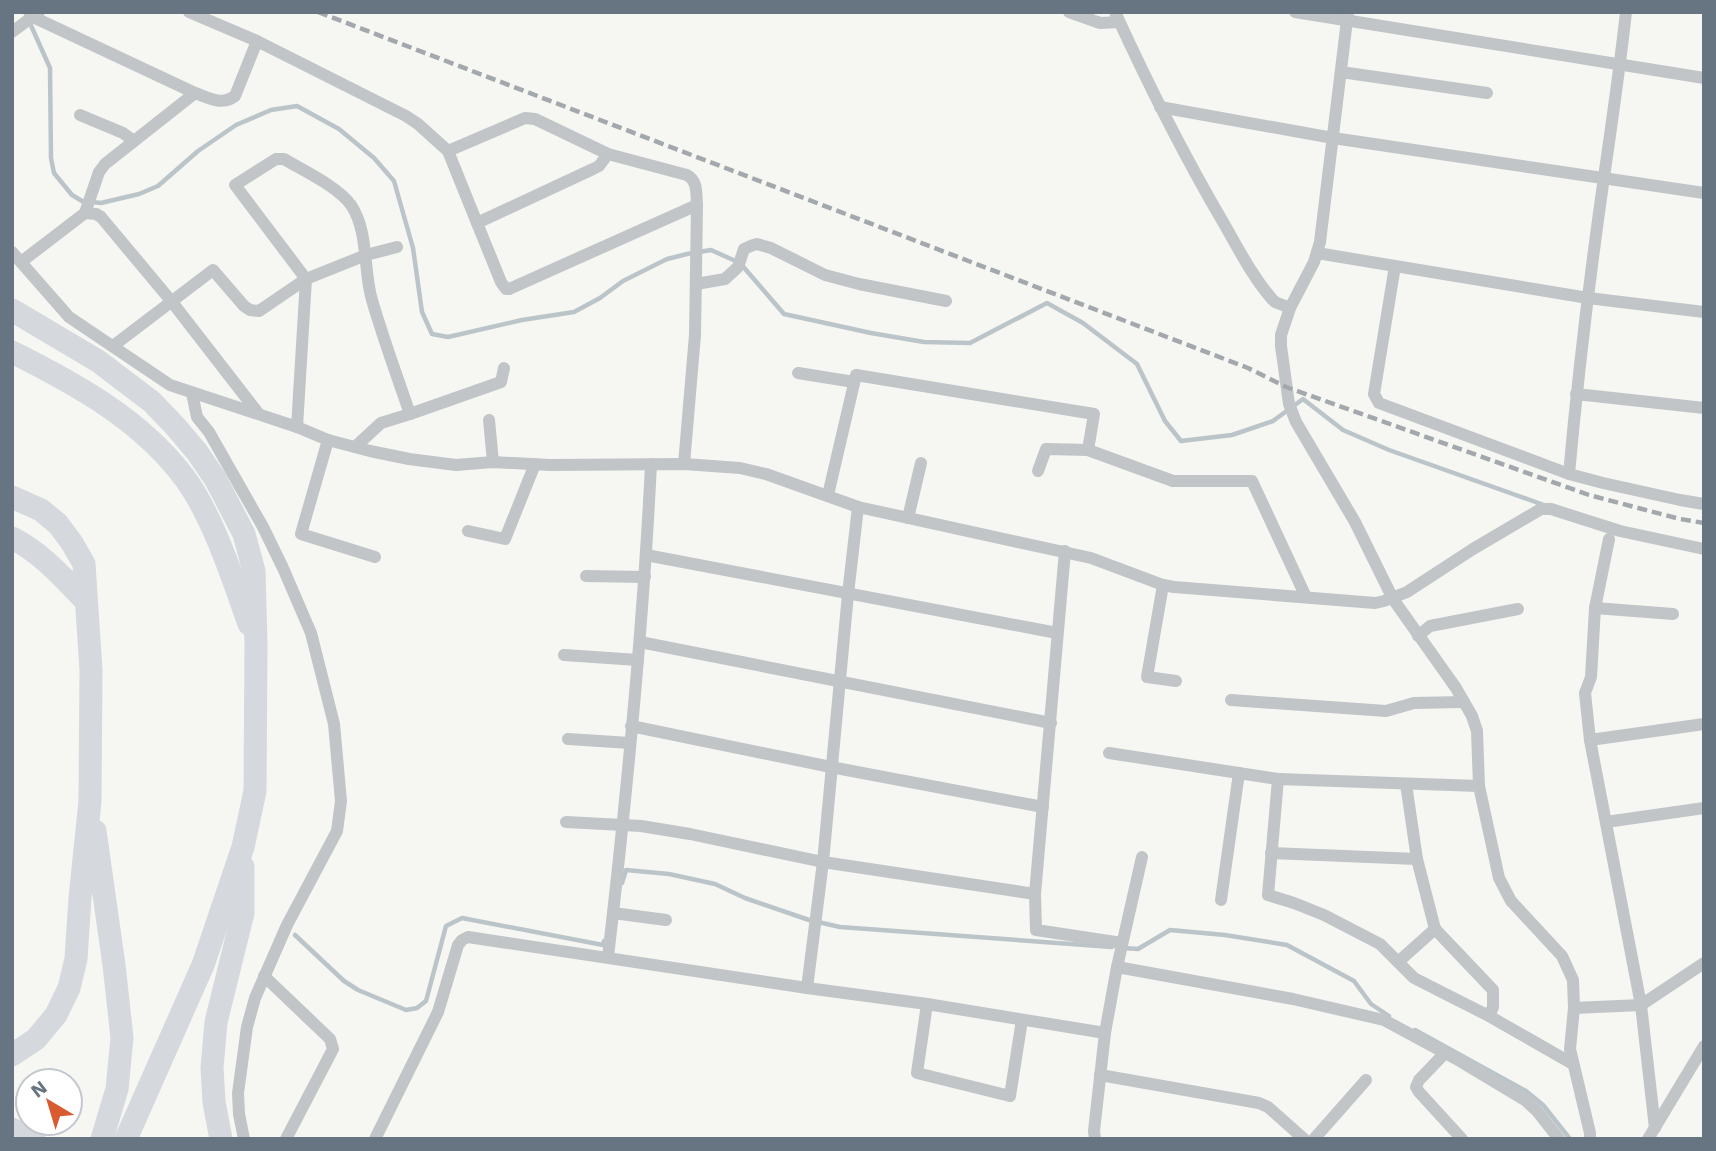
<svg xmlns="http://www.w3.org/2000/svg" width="1716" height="1151" font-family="'Work Sans',sans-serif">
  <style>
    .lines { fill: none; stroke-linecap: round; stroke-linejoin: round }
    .stream { stroke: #bbc5c9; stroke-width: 4.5 }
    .minor { stroke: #c1c5c8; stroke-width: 12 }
    .trunk { stroke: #d5d8dc; stroke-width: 21 }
    .motorway { stroke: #d5d8dc; stroke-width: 23 }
    .rail { stroke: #a3a8ad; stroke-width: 4.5; stroke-dasharray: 10 5; stroke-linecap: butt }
  </style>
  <rect width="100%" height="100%" fill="#f6f6f3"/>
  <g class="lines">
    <!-- stream -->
    <g class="stream">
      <polyline points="25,12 50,68 51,158 54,173 72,195 82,201 101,203 139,194 158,186 198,151 236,125 271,110 297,106 339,129 374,158 394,181 413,248 422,312 432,334 448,337 522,320 574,312 600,298 623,281 667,259 687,254 711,250 740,263 784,314 871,333 924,342 970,343 1047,303 1083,323 1137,364 1165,421 1181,441 1232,435 1273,421 1303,399 1343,430 1389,450 1544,505"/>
      <polyline points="622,883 626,870 669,874 715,884 745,898 809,920 840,927 1112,947"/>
      <polyline points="295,935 344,981 358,990 406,1010 417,1008 426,1001 446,926 462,918 603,945 604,941"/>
      <polyline points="1124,948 1138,949 1170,930 1225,935 1287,945 1354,981 1371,1004 1389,1016"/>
      <polyline points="1415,1030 1526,1091 1543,1105 1570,1139"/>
    </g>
    <!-- minor -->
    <g class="minor">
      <path d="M 189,12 L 257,41 L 406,116 L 418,124 L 448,151 L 525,118 L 535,119 L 608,154 L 687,175 C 698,181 696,193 697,205 L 695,335 L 684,464"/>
      <polyline points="1069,12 1100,23 1119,22"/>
      <path d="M 1115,12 C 1148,84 1183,154 1223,222 C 1238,248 1252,276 1272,299 L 1275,302 L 1290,308"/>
      <polyline points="1295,12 1704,78"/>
      <polyline points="1348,12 1320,242 1314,262 1290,308 1281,335 1281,346 1289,404 1296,422 1355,522 1393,599 1456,688 1472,716 1477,731 1479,786 1499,878 1511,901 1562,956 1573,980 1574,1008 1570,1049 1590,1133 1590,1139"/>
      <path d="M 33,17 L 195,93 C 210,98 221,106 235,96 L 257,41"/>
      <polyline points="12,32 39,12"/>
      <polyline points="1341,72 1487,93"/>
      <polyline points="1160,107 1333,138 1704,193"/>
      <polyline points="80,115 123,133 134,141"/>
      <polyline points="448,151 477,223 593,169 599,166 608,154"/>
      <polyline points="85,213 96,214 101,217 172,302 258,413"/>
      <polyline points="477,223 501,282 506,289 509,289 697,205"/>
      <polyline points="12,252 69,317 170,385 297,427 328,440 370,451 409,459 456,465 493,462 550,465 684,464 740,468 766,474 858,507 1091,558 1163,585 1174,587 1375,603 1384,601 1407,592 1473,549 1541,509 1551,509 1620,531 1704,549"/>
      <polyline points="1317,253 1588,298 1704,312"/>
      <polyline points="21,262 85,213 99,172 105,164 195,93"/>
      <polyline points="1395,266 1374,394 1379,403 1569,474 1603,483 1680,500 1704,504"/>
      <polyline points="696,284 725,279 738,267 744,249 753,245 757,244 771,248 825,275 859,284 946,301"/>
      <polyline points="113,346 213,270 244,306 250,310 259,311 306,279 366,255 397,247"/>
      <polyline points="798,373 854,382"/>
      <polyline points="192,393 197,417 209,432 263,527 283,568 311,633 334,724 341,801 337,831 287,925 255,998 247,1027 238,1093 239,1114 244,1139"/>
      <polyline points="1576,394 1704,408"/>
      <polyline points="410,414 501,382 504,368"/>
      <polyline points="489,420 493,462"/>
      <path d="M 297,427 L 306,279 L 235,185 L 276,159 L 284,159 C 304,171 337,186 351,205 C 369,232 363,270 372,300 C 383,338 397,376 410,414 L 381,423 L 355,447"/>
      <polyline points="328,440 301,534 375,557"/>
      <polyline points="1038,471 1046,449 1088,450"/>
      <path d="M 1569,474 C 1578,374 1590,275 1604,177 C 1612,122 1620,67 1626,12"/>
      <polyline points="828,495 856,375 1094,414 1088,450 1173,481 1252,481 1306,597"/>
      <polyline points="908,518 921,463"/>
      <polyline points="468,531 505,539 535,464"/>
      <polyline points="1609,539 1595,608 1591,677 1585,693 1590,740 1641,1005 1655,1128"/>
      <polyline points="646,555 1057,633"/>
      <polyline points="586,576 645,577"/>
      <polyline points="1163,585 1147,677 1176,681"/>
      <polyline points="1595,608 1673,614"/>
      <polyline points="1418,636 1430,626 1518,609"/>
      <polyline points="640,642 1051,723"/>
      <polyline points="564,655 638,660"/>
      <polyline points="1231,700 1386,711 1414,703 1464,702"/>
      <polyline points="631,726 831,767 1043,807"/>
      <polyline points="568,739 630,743"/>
      <polyline points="1590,740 1704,724"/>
      <polyline points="1109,753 1278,779"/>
      <polyline points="1479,786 1278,779 1268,895 1294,903 1324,915 1380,944 1414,978 1489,1016 1573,1064"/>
      <polyline points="566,822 641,826 690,834 823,862 1035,894 1065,551"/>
      <polyline points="1606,822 1704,808"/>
      <polyline points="1271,853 1417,859"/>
      <polyline points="1035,894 1036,930 1122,943"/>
      <polyline points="1221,900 1239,773"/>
      <polyline points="613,913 666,920"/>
      <polyline points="1435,929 1493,990 1493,1007 1489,1016"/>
      <path d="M 608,957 C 627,793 643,629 651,464"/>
      <polyline points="1398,962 1435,929 1417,859 1406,784"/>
      <polyline points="1117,967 1142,857"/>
      <polyline points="264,976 330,1039 333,1049 286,1139"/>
      <polyline points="807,988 823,862 848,594 858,507"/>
      <polyline points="927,1004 917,1073 1010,1096 1022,1020"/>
      <polyline points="1574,1008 1641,1005 1704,963"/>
      <polyline points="1445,1053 1419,1080 1416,1087 1419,1092 1462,1139"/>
      <polyline points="1100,1075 1259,1103 1268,1107 1304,1139"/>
      <polyline points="375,1139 438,1012 458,945 462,940 468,937 807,988 927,1004 1105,1033"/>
      <polyline points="1095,1139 1094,1131 1105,1033 1117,967 1293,999 1384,1020 1460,1061 1525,1100 1537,1111 1559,1139"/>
      <polyline points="1314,1139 1366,1080"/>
      <polyline points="1648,1139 1704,1046"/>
    </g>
    <!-- trunk -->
    <polyline class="trunk" points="12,1128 35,1139"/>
    <!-- motorway -->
    <g class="motorway">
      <polyline points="12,310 98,361 152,402 175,426 197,452 216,480 244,534 254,571 256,644 255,791 243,847 203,965 126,1139"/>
      <path d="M 12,352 C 76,384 140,419 184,477 C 213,516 233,579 249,624"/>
      <polyline points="12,497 41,510 58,524 72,543 84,564 91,670 90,801 80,898 76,959 69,988 56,1015 36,1039 12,1055"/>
      <path d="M 12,538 C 42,553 63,578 86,601"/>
      <polyline points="95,831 114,965 122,1038 117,1089 102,1139"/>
      <polyline points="221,1139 214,1102 212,1068 216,1022 243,913 243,867"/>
    </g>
    <!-- rail -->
    <polyline class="rail" points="318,12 1248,368 1286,387 1589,495 1680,519 1704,523"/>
  </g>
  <!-- border -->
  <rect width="1716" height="1151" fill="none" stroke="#677582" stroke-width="28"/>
  <!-- north arrow -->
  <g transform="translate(49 1102) rotate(322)"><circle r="33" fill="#ffffff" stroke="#c2c8cd" stroke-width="2"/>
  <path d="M0-5L12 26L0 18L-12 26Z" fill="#d95b30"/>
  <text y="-10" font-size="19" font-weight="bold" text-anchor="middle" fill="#677582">N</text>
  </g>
</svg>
